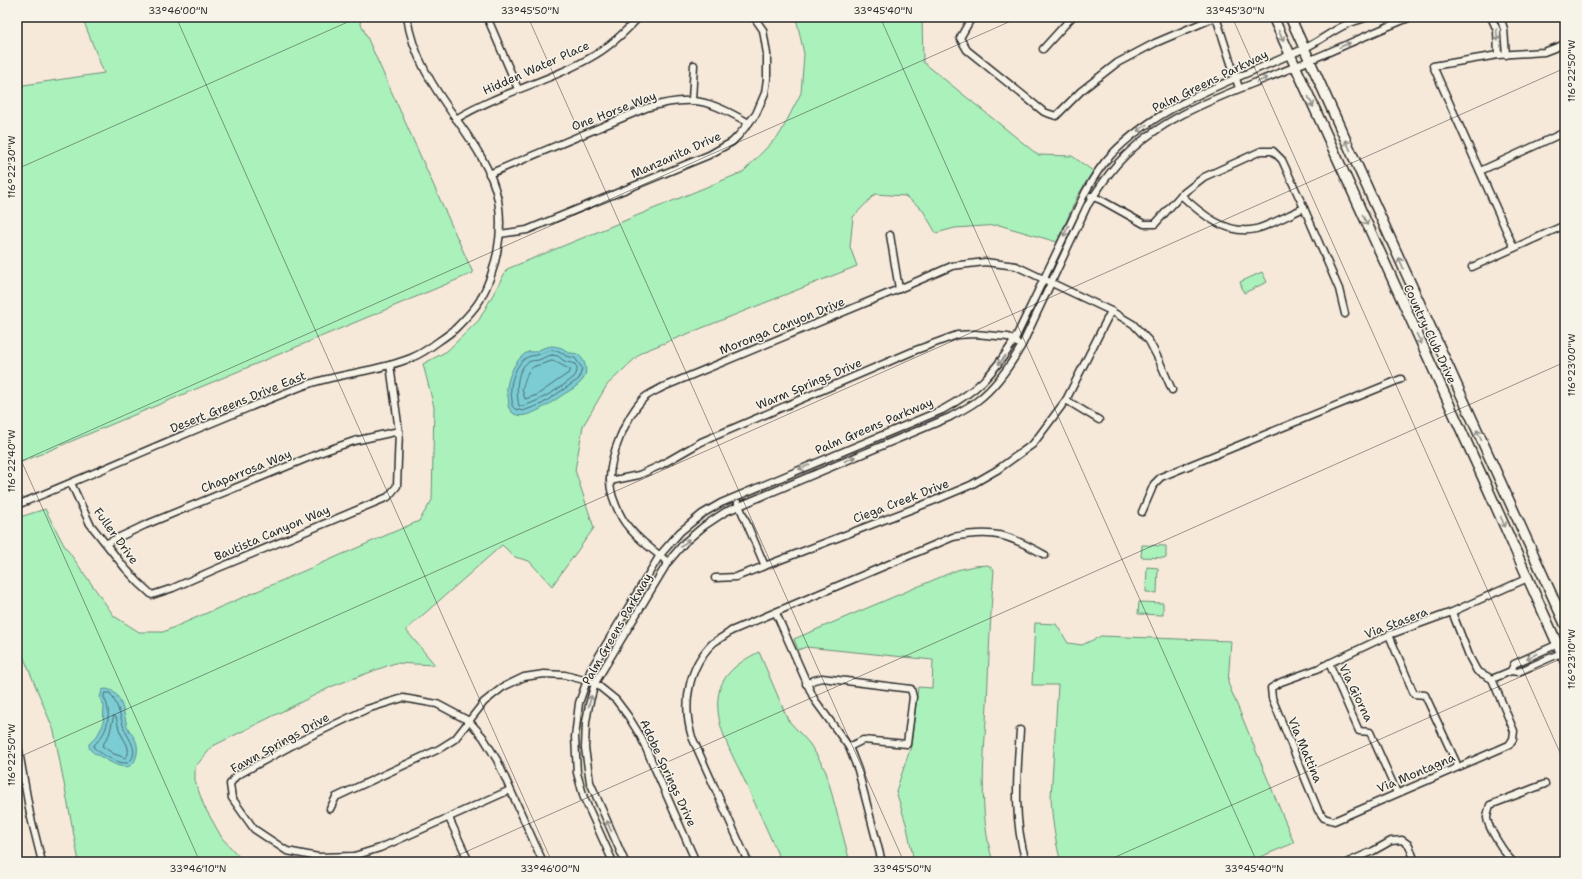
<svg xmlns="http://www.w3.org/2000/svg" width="1582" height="879" font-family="'Shantell Sans',sans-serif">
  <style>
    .green { fill: #abf1bc; stroke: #6b8e74 }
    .water { fill: #7bccd4; stroke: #5b8c90 }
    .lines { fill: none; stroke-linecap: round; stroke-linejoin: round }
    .shore { stroke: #4b6b6f; stroke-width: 1 }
    .street-casing { stroke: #2b2b2b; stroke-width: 9 }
    .secondary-casing { stroke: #2b2b2b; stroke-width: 12 }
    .street { stroke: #f7f3e8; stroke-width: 6 }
    .secondary { stroke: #f7f3e8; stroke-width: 9 }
    .oneway { stroke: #918f8a }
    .ticks { fill: none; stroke: #2b2b2b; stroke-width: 1; stroke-opacity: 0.45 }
    .labels { text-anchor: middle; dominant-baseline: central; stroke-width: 3; stroke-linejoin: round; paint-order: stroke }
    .street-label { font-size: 12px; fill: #2b2b2b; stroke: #f7f3e8 }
    .neatline { fill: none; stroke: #2b2b2b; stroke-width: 1.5 }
    .ticks-label { font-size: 10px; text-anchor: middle; fill: #2b2b2b }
  </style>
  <rect width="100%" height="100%" fill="#f6e9da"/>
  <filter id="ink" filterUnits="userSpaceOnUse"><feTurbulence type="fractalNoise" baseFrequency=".025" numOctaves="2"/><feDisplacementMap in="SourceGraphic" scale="8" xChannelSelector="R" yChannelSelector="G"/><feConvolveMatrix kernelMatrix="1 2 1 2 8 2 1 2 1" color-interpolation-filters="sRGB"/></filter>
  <g filter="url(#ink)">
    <!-- green -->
    <g class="green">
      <polygon points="82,17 358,17 473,273 17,464 17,86 104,73"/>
      <polygon points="796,17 922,17 923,62 1038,155 1072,156 1093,171 1077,197 1057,242 999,225 955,228 936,233 922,209 905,196 875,194 853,217 850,247 857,266 642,352 607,385 583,426 575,470 594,528 552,586 529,561 515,557 502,545 406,630 435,665 395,663 333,686 213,746 195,767 195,781 204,806 222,838 244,862 79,862 54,731 17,641 17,518 45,509 64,545 114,616 139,632 163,632 419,521 432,500 434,407 423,364 447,351 479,320 507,269 743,172 780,134 801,93 804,54"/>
      <polygon points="1262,272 1267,282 1244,293 1240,282"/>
      <polygon points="1142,545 1166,546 1166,558 1141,557"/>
      <path d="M 988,565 L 994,570 C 990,615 989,659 987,704 C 984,757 978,811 993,862 L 914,862 L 907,827 L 896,791 L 911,746 L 918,687 L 932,688 L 933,660 L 806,647 L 798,650 L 794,639 L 957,570 L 974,566 Z"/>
      <polygon points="1147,567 1158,568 1157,593 1146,592"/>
      <polygon points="1139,602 1163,603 1163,615 1138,614"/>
      <path d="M 1035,623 L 1056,624 L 1068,643 L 1082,645 L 1101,636 L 1231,641 L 1228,683 L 1294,843 L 1248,862 L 1061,862 C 1055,841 1052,819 1051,797 L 1058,685 L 1032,685 Z"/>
      <path d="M 759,652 L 788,720 L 809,743 L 818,757 L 826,772 L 850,862 L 781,862 C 770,836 758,810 746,784 C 734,757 715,728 718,698 C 720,675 740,661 759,652 Z"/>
    </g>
    <!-- water -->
    <g class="water">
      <path d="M 552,346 C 559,347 563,347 568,353 C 571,353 574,353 577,354 C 587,360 589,375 580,383 C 574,389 565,393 558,398 C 546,406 516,428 508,406 C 510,399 506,394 507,387 C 509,374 516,358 528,352 C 531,351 534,353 537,351 C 542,348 546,347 552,346 Z"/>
      <path d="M 105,689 C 121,689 124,714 127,726 C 130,733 136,738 137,745 C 138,750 137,756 135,760 C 129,774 112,763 103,758 C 97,754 88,752 89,744 L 97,736 L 103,725 L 104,706 L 100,698 L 102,690 Z"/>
    </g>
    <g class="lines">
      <!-- shore -->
      <g class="shore">
        <path d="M 552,350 L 559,351 L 566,356 L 575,358 L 582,368 L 579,379 L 542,404 L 523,411 L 515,409 L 512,406 C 513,399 510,394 511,387 C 512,377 519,358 531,356 C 533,355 535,356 537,355 C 543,353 546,351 552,350 Z"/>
        <path d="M 552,355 L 558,356 L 564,361 L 575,364 L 577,368 C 577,372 576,375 574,377 C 564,386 531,407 519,406 C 516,394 515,366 531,361 C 534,360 538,361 541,359 C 545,357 547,356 552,355 Z"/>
        <path d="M 552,361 C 557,361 563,367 570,369 L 570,372 L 537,395 L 525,399 L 522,389 L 528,372 L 533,367 Z"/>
        <path d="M 105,693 L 110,693 C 117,703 120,714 123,725 C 126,737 142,751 128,763 C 117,764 101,754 93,747 C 95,743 99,741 101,737 C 109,727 111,708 104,698 Z"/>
        <path d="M 114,716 L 116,717 C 118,723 118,728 121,734 C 125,742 132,749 126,758 L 114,754 L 102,746 L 109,735 Z"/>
      </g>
      <!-- street casing -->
      <g class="street-casing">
        <g id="street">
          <polyline points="487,17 518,89"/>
          <polyline points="972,17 960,38 967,50 1044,112 1056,116 1081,91 1117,63 1155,43 1216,17 1239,88"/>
          <polyline points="1491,17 1497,30 1498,55"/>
          <polyline points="1500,17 1504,29 1506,55"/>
          <polyline points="1043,49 1072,17"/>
          <polyline points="692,100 694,65"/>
          <path d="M 456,119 C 500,92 552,81 595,55 C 612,45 626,31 639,17"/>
          <polyline points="1480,171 1565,132"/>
          <path d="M 489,174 L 646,108 C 692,94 708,100 749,123"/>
          <path d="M 1181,195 C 1200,213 1227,236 1256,229 C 1269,226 1290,214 1304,208"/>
          <polyline points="1091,196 1101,200 1144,224 1155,224 1181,195 1204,177 1261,151 1273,151 1282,160 1304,208 1339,289 1345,314"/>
          <polyline points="500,234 527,230 709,155 732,142 738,136 756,114 765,93 767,79 767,54 763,30 754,17"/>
          <polyline points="890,235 899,289"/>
          <polyline points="1514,248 1433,66 1498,55 1544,52 1565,44"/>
          <polyline points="1472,267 1565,225"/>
          <polyline points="1066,400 1099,420"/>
          <polyline points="610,481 639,475 661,465 701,442 916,350 957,335 975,334 1008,337 1017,343"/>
          <polyline points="71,483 90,524 125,568 139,583 152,595 173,588 216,569 388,497 397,486 399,431 390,365"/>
          <polyline points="738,503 765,566"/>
          <path d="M 17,505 C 113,466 207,423 303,386 C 338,373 377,372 411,358 C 421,354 431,347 439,341 C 445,337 451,333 456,328 C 464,320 474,310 480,300 C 496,271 504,234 498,200 C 492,170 474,144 457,120 C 435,90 412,55 407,17"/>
          <polyline points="1142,512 1154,484 1161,477 1401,379"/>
          <polyline points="107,543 145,525 322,452 354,441 399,431"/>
          <path d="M 668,562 C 654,551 631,534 622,518 C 616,507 610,493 610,481 C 609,456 626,418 642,400 C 647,394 656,391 663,387 L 899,289 L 952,266 L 985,262 L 1016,266 L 1111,311 L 1133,324 L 1149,341 L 1159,360 L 1172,390"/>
          <polyline points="715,578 736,577 933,501 971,485 997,470 1033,444 1066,400 1111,311"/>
          <polyline points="1452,612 1470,658 1477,671 1492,679 1514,731 1513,739 1509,745 1334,821 1324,818 1318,810 1272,698 1271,688 1281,682 1317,669 1389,635 1452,612 1528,578"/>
          <polyline points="776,613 814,699 849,747 858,770 882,862"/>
          <polyline points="1389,635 1414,694 1425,695 1456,762 1457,767"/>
          <polyline points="1329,663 1359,731 1370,732 1397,793"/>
          <polyline points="1511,671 1514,664 1558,644"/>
          <polyline points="1492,679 1511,671 1518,672 1561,653"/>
          <polyline points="806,684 814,680 822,678 911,689 913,697 907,744 863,740 849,747"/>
          <path d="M 1020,730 C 1017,775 1013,819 1026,862"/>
          <polyline points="17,740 30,814 42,862"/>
          <polyline points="510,790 380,848 354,856 318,857 287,851 254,829 232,798 230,784 236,776 300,741 367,709 403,698 437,704 469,721 483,737 497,760 543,862"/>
          <polyline points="330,809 336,797 439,749 455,739 484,702 503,687 524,677 544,674 565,675 595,683 616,700 628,716 641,737 696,862"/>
          <polyline points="449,818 469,862"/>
          <path d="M 613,862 L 584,798 L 577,773 L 575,737 L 579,703 L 591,669 L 660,555 L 680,532 L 702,514 L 721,503 L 942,410 C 977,391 993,374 1014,341 L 1085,193 C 1092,180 1100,166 1111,155 C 1161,102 1238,79 1303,49 C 1317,43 1329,33 1343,26 C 1351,22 1360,20 1368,17"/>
          <path d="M 625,862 L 590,782 L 585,748 L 586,722 L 589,705 L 595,683 L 668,562 L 685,542 L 704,526 L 725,512 L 950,417 C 959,412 969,407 977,401 C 996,387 1010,366 1022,345 L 1087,206 C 1097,191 1107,175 1119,162 C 1166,111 1232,93 1294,67 C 1333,51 1371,33 1411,17"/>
          <path d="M 748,862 L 692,737 C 682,705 688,667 713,643 C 719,639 726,635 731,631 L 953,537 C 995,529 1009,535 1045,555"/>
          <polyline points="1348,862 1373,851 1391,841 1402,840 1409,845 1415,862"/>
          <path d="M 1513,862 C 1505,854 1488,828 1487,818 C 1487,814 1489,809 1490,805 L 1545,784"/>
        </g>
      </g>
      <!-- secondary casing -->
      <g class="secondary-casing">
        <g id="secondary">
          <polyline points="1273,17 1487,487 1565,661"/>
          <polyline points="1290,17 1565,624"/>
        </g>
      </g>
      <!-- street -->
      <use href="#street" class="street"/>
      <!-- secondary -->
      <use href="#secondary" class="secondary"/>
    </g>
    <!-- one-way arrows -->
    <defs><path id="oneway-shaft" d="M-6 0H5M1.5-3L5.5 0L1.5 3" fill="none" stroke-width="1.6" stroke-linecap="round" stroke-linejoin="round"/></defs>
    <g class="oneway">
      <use href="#oneway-shaft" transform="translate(1497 35) rotate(85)"/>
      <use href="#oneway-shaft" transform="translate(1281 36) rotate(66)"/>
      <use href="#oneway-shaft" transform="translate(1345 45) rotate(-23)"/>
      <use href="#oneway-shaft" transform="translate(1262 80) rotate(-21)"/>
      <use href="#oneway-shaft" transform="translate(1311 102) rotate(65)"/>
      <use href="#oneway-shaft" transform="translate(1142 128) rotate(144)"/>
      <use href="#oneway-shaft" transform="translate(1348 145) rotate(-114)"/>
      <use href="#oneway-shaft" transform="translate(1365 220) rotate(65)"/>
      <use href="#oneway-shaft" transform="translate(1066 231) rotate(115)"/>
      <use href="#oneway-shaft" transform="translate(1401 263) rotate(-114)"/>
      <use href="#oneway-shaft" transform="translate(1419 339) rotate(65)"/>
      <use href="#oneway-shaft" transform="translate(1002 360) rotate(128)"/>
      <use href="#oneway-shaft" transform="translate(1479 435) rotate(-114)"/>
      <use href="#oneway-shaft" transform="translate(850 459) rotate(-23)"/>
      <use href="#oneway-shaft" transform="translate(804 467) rotate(157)"/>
      <use href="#oneway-shaft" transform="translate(1503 522) rotate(66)"/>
      <use href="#oneway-shaft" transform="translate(685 543) rotate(-45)"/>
      <use href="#oneway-shaft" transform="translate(1532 656) rotate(155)"/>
      <use href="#oneway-shaft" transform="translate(590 701) rotate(-75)"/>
      <use href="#oneway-shaft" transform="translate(609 826) rotate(-114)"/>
    </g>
  </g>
  <!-- ticks -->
  <path class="ticks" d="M 176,17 L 552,862M 528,17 L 904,862M 880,17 L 1257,862M 1232,17 L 1565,764M 17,169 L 359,17M 17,451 L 200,862M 17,463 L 1020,17M 17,758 L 1565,68M 443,862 L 1565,362M 1104,862 L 1565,657"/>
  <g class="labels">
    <!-- street labels -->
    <g class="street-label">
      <text transform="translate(536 68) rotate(-24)">Hidden Water Place</text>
      <text transform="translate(1210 81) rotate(-26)">Palm Greens Parkway</text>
      <text transform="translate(614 111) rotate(-21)">One Horse Way</text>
      <text transform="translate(676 155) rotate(-24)">Manzanita Drive</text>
      <text transform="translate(782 326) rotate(-22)">Moronga Canyon Drive</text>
      <text transform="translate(1430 334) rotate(65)">Country Club Drive</text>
      <text transform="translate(809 384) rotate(-23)">Warm Springs Drive</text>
      <text transform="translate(238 402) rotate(-22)">Desert Greens Drive East</text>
      <text transform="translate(874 426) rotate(-23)">Palm Greens Parkway</text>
      <text transform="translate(246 471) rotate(-22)">Chaparrosa Way</text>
      <text transform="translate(901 501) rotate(-21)">Ciega Creek Drive</text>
      <text transform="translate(272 533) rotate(-23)">Bautista Canyon Way</text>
      <text transform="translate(116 536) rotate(54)">Fuller Drive</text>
      <text transform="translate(1396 623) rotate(-21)">Via Stasera</text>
      <text transform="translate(617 629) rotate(-60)">Palm Greens Parkway</text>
      <text transform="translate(1356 693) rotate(64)">Via Giorna</text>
      <text transform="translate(280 743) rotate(-29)">Fawn Springs Drive</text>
      <text transform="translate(1305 750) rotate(67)">Via Mattina</text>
      <text transform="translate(668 773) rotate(65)">Adobe Springs Drive</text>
      <text transform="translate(1416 773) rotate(-23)">Via Montagna</text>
    </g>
  </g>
  <!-- margin -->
  <rect width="1582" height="879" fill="none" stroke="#f7f3e8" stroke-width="44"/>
  <rect x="22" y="22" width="1538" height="835" class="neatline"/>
  <g class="ticks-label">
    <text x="178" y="14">33°46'00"N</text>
    <text x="530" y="14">33°45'50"N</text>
    <text x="883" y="14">33°45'40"N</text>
    <text x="1235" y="14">33°45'30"N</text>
    <text transform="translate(1571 71) rotate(-90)" y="4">116°22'50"W</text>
    <text transform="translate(11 167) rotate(-90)" y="4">116°22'30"W</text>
    <text transform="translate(1571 365) rotate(-90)" y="4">116°23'00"W</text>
    <text transform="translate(11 461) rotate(-90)" y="4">116°22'40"W</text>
    <text transform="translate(1571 659) rotate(-90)" y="4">116°23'10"W</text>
    <text transform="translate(11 755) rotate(-90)" y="4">116°22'50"W</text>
    <text x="198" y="872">33°46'10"N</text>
    <text x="550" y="872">33°46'00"N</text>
    <text x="902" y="872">33°45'50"N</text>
    <text x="1254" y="872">33°45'40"N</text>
  </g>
</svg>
